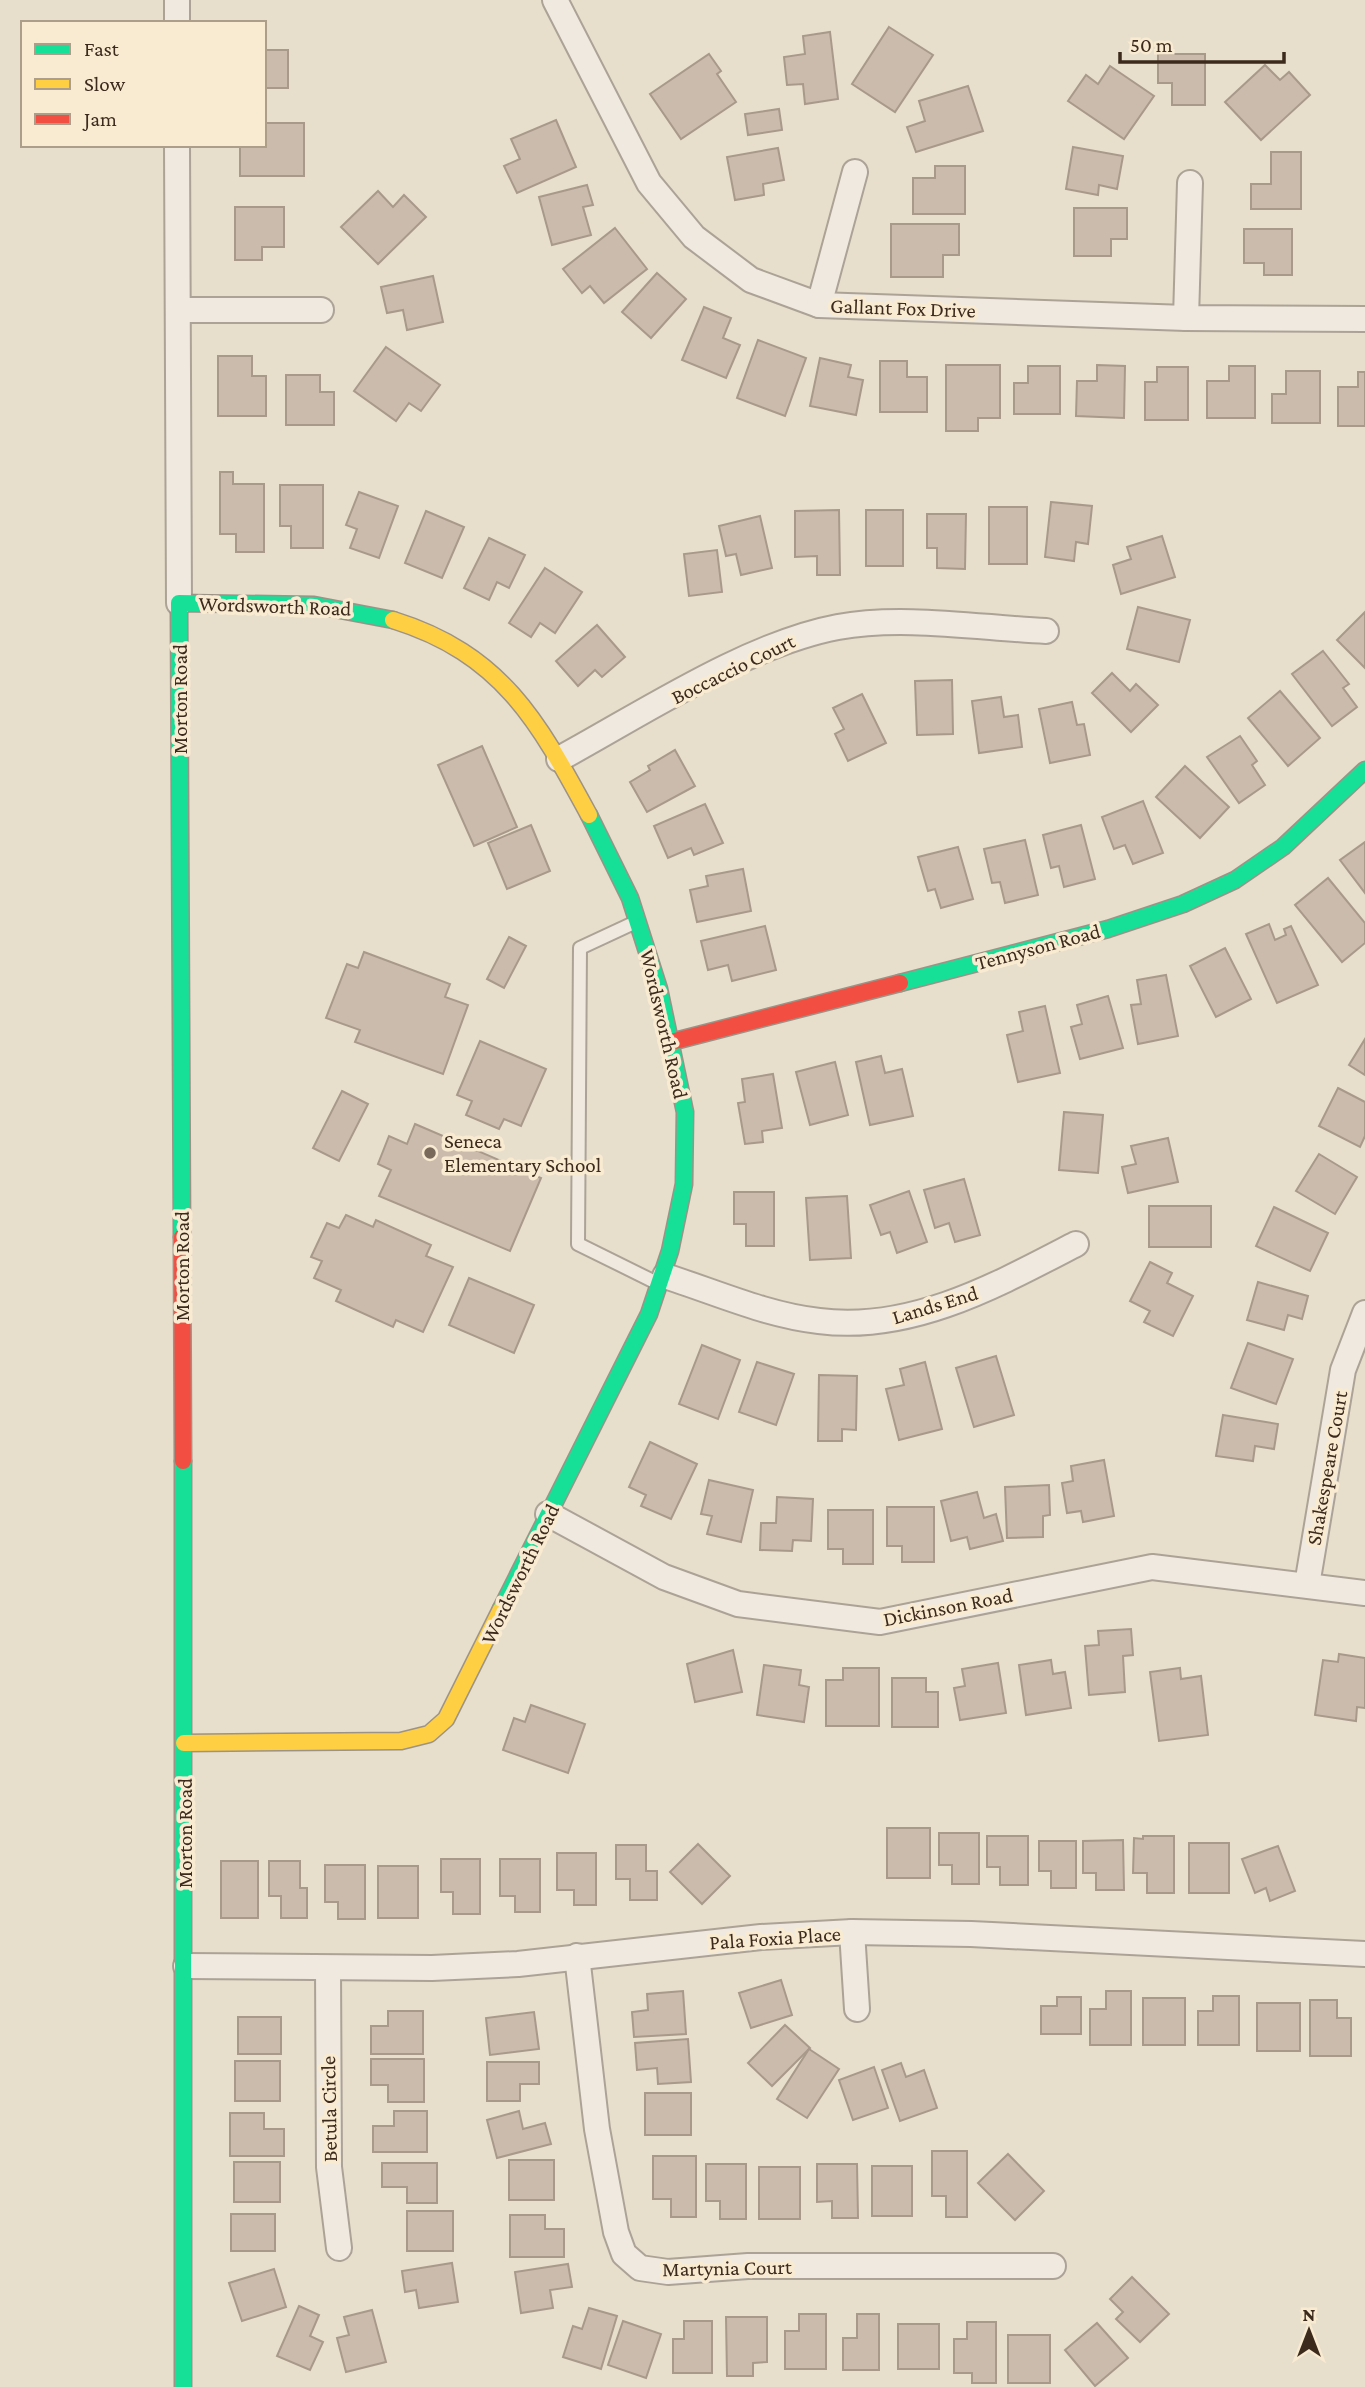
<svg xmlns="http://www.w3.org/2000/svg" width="1365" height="2387" font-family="'Crimson Pro',serif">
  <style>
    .building { fill: #cbbbad; stroke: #a8998b; stroke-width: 2 }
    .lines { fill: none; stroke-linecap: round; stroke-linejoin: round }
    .lane-casing { stroke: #aca396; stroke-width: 16 }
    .street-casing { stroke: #aca396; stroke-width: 28 }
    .fast-casing { stroke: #9c9286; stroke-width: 19 }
    .slow-casing { stroke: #9c9286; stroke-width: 19 }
    .jam-casing { stroke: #9c9286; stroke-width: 19 }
    .lane { stroke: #efe9df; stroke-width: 12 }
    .street { stroke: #efe9df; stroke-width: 24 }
    .fast { stroke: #16e098; stroke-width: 16 }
    .slow { stroke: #ffcf43; stroke-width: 16 }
    .jam { stroke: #f24e42; stroke-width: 16 }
    .poi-dot { fill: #78695a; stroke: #f9ebd2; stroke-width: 2.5 }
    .labels { text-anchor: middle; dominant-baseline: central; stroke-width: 7; stroke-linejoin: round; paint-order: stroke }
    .street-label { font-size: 21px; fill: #3c2a1c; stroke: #f9ebd2 }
    .poi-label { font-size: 21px; fill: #3c2a1c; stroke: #f9ebd2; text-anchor: start }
  </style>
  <rect width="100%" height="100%" fill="#e7decc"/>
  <!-- building -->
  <g class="building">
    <polygon points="889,27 933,55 895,112 852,84"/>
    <polygon points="830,32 838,99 805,104 803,84 787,85 784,57 805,54 803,36"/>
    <rect x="264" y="50" width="24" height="38"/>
    <polygon points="709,54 721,71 717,74 736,102 681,139 650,94"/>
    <polygon points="1158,54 1205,54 1205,105 1172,105 1172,83 1158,83"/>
    <polygon points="1265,65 1280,80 1289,72 1310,95 1261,140 1225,102"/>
    <polygon points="1110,66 1154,96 1124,139 1068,101 1086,75 1098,84"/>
    <polygon points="968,86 983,131 916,152 907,127 925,121 919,101"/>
    <polygon points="779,109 782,130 748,135 745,114"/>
    <polygon points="556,120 576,167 517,193 504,166 520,159 511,139"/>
    <polygon points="264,123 304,123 304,176 240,176 240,145 264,145"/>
    <polygon points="1073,147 1123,156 1117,189 1099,185 1098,195 1066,189"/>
    <polygon points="778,148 784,180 763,184 764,195 735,200 727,157"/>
    <polygon points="1271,152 1301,152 1301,209 1251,209 1251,184 1271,184"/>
    <polygon points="935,166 965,166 965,214 913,214 913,178 935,178"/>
    <polygon points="587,185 593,205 583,207 591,235 552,245 539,197"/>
    <polygon points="378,191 393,207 404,195 426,217 378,264 341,227"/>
    <polygon points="235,207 284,207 284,247 262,247 262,260 235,260"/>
    <polygon points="1074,208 1127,208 1127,239 1111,239 1111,256 1074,256"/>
    <polygon points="891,224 959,224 959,255 943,255 943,277 891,277"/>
    <polygon points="615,228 647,269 604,303 590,286 582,293 563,269"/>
    <polygon points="1244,229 1292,229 1292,275 1264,275 1264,263 1244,263"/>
    <polygon points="657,273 686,299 651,338 622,312"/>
    <polygon points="433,276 443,322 407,330 403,310 387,313 381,287"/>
    <polygon points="704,307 731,318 723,338 740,345 726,378 682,360"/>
    <polygon points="758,340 806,358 785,416 737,398"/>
    <polygon points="386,347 440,385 421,411 409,403 396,421 354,391"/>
    <polygon points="218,356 252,356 252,376 266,376 266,416 218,416"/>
    <polygon points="820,358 851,365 848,377 863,380 856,415 810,406"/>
    <polygon points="880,361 907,361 907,377 927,377 927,412 880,412"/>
    <polygon points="946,365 1000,365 1000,418 978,418 978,431 946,431"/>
    <polygon points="1097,365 1125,366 1124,418 1076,416 1077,381 1097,381"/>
    <polygon points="1028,366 1060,366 1060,414 1014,414 1014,383 1028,383"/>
    <polygon points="1229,366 1255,366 1255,418 1207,418 1207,381 1229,381"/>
    <polygon points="1157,367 1188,367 1188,420 1145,420 1145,382 1157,382"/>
    <polygon points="1286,371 1320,371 1320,423 1272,423 1272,394 1286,394"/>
    <polygon points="1358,372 1365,372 1365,426 1338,426 1338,387 1358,387"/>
    <polygon points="286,375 320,375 320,392 334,392 334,425 286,425"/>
    <polygon points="220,472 233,472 233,484 264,484 264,552 236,552 236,534 220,534"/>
    <polygon points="280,485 323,485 323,548 291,548 291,526 280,526"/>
    <polygon points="359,492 398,506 379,558 350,548 357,529 346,525"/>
    <polygon points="1051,502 1092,506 1088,544 1076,542 1074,561 1045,557"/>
    <rect x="989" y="507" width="38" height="57"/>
    <polygon points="839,510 840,575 817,575 817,556 795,557 795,511"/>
    <rect x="866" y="510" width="37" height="56"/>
    <polygon points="426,511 464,527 442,578 405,563"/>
    <polygon points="927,514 966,514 965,569 937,568 937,548 927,548"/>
    <polygon points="760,516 772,568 741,575 736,554 726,556 719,526"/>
    <polygon points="1162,536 1175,577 1121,594 1113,565 1131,559 1127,547"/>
    <polygon points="489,538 525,555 509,588 497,582 489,600 464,588"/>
    <polygon points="717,550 722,592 689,596 684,554"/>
    <polygon points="545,568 582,592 555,633 540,623 531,637 509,623"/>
    <polygon points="1138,607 1190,620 1179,662 1127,649"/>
    <polygon points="1365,612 1365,668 1337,640"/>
    <polygon points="597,625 625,657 602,677 595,670 578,686 556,661"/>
    <polygon points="1323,651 1349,684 1343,688 1357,707 1332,726 1292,674"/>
    <polygon points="1112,673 1130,691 1136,684 1158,705 1131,732 1092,693"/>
    <polygon points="952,680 953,734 917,735 915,681"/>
    <polygon points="1280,691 1320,738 1288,766 1248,718"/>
    <polygon points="862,694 886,743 848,761 835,734 844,729 833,708"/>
    <polygon points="1001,697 1004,717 1018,715 1022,747 979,753 972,701"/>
    <polygon points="1072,702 1077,725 1084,724 1090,755 1050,763 1039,709"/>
    <polygon points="1240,736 1257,761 1252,765 1265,785 1239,803 1207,757"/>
    <polygon points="482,746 517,827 474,846 438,765"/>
    <polygon points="675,750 695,786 647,812 630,782 650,770 648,766"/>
    <polygon points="1185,766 1229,807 1200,838 1156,797"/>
    <polygon points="1143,801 1163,853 1133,864 1125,845 1114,849 1102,817"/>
    <polygon points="705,804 723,843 694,855 691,848 668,858 654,826"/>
    <polygon points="531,825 550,871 507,889 488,843"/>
    <polygon points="1081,825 1095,879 1064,887 1059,866 1051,868 1043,835"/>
    <polygon points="1025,840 1038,895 1005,903 1000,882 992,883 984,849"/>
    <polygon points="1365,842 1365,893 1340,860"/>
    <polygon points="958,847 973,899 941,908 935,889 928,891 918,857"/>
    <polygon points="743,869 751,911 697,922 690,890 708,886 706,876"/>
    <polygon points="1328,878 1365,923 1365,943 1342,962 1295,905"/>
    <polygon points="1269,924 1275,940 1286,935 1284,929 1291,926 1318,985 1277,1003 1246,934"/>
    <polygon points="765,926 776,970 732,981 728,965 708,970 701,941"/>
    <polygon points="509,937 526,946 504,988 487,979"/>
    <polygon points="1225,948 1251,999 1216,1017 1190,966"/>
    <polygon points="364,952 450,984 445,997 468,1005 443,1074 355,1042 360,1030 326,1018 347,964 358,968"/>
    <polygon points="1166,975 1178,1036 1138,1044 1131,1005 1141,1004 1137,980"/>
    <polygon points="1108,996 1123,1048 1080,1059 1071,1027 1082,1024 1077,1005"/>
    <polygon points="1045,1006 1060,1073 1018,1082 1007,1035 1023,1031 1019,1012"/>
    <polygon points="1365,1039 1365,1075 1349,1065"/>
    <polygon points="480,1041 546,1069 521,1126 504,1119 499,1129 466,1115 472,1101 457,1095"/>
    <polygon points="881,1056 885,1073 902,1069 913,1116 870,1125 856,1062"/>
    <polygon points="835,1062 848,1115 810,1125 796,1072"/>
    <polygon points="773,1074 782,1128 762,1131 763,1142 745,1144 738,1103 745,1102 742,1079"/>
    <polygon points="1338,1088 1365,1102 1365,1136 1360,1147 1319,1126"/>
    <polygon points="342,1091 368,1104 339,1161 313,1148"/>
    <polygon points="1064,1112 1103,1115 1098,1173 1059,1170"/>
    <polygon points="415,1124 541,1178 510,1251 379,1196 391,1170 378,1164 389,1136 407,1144"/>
    <polygon points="1168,1138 1178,1182 1128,1193 1122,1167 1136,1164 1131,1146"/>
    <polygon points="1319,1154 1357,1177 1335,1214 1296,1191"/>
    <polygon points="964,1179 980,1235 955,1242 949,1223 935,1228 924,1190"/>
    <polygon points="909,1191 927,1242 897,1253 890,1232 881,1235 870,1205"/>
    <polygon points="734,1192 774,1192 774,1246 746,1246 746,1224 734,1224"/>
    <polygon points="847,1196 851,1258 810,1260 806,1198"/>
    <rect x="1149" y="1206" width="62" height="41"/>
    <polygon points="1274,1207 1328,1233 1310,1271 1256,1246"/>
    <polygon points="346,1215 373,1227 376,1220 431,1245 426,1256 453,1267 423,1332 396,1320 393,1327 336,1301 341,1290 314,1278 322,1261 311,1257 327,1223 339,1228"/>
    <polygon points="1150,1262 1172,1273 1167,1283 1193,1296 1173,1336 1144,1322 1150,1311 1130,1301"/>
    <polygon points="469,1278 534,1305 514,1353 449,1325"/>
    <polygon points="1258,1282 1308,1296 1302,1319 1288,1315 1284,1330 1247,1320"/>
    <polygon points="1248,1343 1293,1359 1276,1404 1231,1388"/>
    <polygon points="702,1345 740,1360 718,1419 679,1404"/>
    <polygon points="996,1356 1014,1415 974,1427 956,1368"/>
    <polygon points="757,1362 794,1374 776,1425 739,1412"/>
    <polygon points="925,1362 942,1429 899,1440 886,1389 904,1385 900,1369"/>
    <polygon points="819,1375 857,1376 856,1430 842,1429 842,1441 818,1441"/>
    <polygon points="1223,1415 1278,1424 1274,1449 1255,1446 1253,1461 1216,1456"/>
    <polygon points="650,1442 697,1464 671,1519 641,1506 646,1495 629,1487"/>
    <polygon points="1104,1460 1114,1516 1083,1522 1081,1511 1067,1513 1062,1483 1073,1481 1071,1466"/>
    <polygon points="709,1480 753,1490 741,1542 707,1534 712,1516 701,1514"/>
    <polygon points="1049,1485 1050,1515 1043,1516 1043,1537 1007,1538 1005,1487"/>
    <polygon points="977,1492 984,1518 996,1514 1003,1541 970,1549 967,1537 951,1541 941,1501"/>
    <polygon points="777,1497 813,1499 811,1541 793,1540 792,1551 760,1550 761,1523 776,1523"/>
    <polygon points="887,1507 934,1507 934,1562 902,1562 902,1546 887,1546"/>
    <polygon points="828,1510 873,1510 873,1564 843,1564 843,1549 828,1549"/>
    <polygon points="1131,1629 1133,1655 1123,1656 1125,1692 1089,1695 1085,1646 1099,1645 1098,1631"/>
    <polygon points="733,1650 742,1692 695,1702 687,1664"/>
    <polygon points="1339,1654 1365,1658 1365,1708 1357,1707 1356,1721 1315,1715 1323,1660 1338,1662"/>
    <polygon points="1051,1660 1053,1674 1065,1672 1071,1708 1026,1715 1019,1665"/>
    <polygon points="998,1663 1006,1713 960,1720 954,1688 965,1686 962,1669"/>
    <polygon points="764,1665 801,1670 799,1685 809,1687 804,1722 757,1715"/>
    <polygon points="843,1668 879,1668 879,1726 826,1726 826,1680 843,1680"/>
    <polygon points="1180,1668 1181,1679 1201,1676 1208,1735 1159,1741 1150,1672"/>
    <polygon points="892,1678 926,1678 926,1692 938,1692 938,1727 892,1727"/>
    <polygon points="531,1705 585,1724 568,1773 503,1750 514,1718 525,1722"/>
    <rect x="887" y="1828" width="43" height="50"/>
    <polygon points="939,1833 979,1833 979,1884 952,1884 952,1865 939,1865"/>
    <polygon points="987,1836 1028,1836 1028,1885 1000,1885 1000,1867 987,1867"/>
    <polygon points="1143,1836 1174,1836 1174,1893 1147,1893 1147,1873 1133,1873 1134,1838 1143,1839"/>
    <polygon points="1123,1840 1124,1890 1096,1890 1096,1873 1083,1873 1083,1841"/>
    <polygon points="1039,1841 1076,1841 1076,1888 1051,1888 1051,1871 1039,1871"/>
    <rect x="1189" y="1843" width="40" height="50"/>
    <polygon points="698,1844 730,1876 702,1904 670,1872"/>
    <polygon points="616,1845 646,1845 646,1871 657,1871 657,1900 630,1900 630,1879 616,1879"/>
    <polygon points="1278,1846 1295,1891 1270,1901 1266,1888 1255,1893 1242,1859"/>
    <polygon points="557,1853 596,1853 596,1905 574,1905 574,1890 557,1890"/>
    <polygon points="441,1859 480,1859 480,1914 453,1914 453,1892 441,1892"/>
    <polygon points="500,1859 540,1859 540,1912 515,1912 515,1896 500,1896"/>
    <rect x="221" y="1861" width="37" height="57"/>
    <polygon points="269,1861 300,1861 300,1888 307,1888 307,1918 281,1918 281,1896 269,1896"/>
    <polygon points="325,1865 365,1865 365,1919 338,1919 338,1902 325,1902"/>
    <rect x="378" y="1866" width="40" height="52"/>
    <polygon points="781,1980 792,2015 751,2028 739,1993"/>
    <polygon points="683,1991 686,2034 634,2037 632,2012 648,2010 647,1994"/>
    <polygon points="1106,1991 1131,1991 1131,2045 1090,2045 1090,2009 1106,2009"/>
    <polygon points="1213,1996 1239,1996 1239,2045 1198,2045 1198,2011 1213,2011"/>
    <polygon points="1057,1997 1081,1997 1081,2034 1041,2034 1041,2006 1057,2006"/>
    <rect x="1143" y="1998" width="42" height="47"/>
    <polygon points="1310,2000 1337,2000 1337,2018 1351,2018 1351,2056 1310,2056"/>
    <rect x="1257" y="2003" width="43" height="48"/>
    <polygon points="388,2011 423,2011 423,2054 371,2054 371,2026 388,2026"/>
    <polygon points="534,2012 539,2049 490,2055 486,2018"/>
    <rect x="238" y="2017" width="43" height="37"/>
    <polygon points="785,2025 810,2048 772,2086 748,2063"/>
    <polygon points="688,2039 691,2082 658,2084 657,2068 637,2070 635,2043"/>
    <polygon points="809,2049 839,2069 807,2118 777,2099"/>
    <polygon points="371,2059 424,2059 424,2102 388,2102 388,2085 371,2085"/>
    <rect x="235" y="2061" width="45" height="40"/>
    <polygon points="487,2062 539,2062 539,2084 520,2084 520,2101 487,2101"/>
    <polygon points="901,2063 906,2077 924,2070 937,2108 900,2121 882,2070"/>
    <polygon points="874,2067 888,2108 853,2120 839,2080"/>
    <rect x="645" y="2093" width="46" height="42"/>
    <polygon points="394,2111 427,2111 427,2152 373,2152 373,2126 394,2126"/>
    <polygon points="519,2111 523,2129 545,2123 551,2144 497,2158 487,2120"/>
    <polygon points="230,2113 264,2113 264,2129 284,2129 284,2156 230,2156"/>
    <polygon points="932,2151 967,2151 967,2217 946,2217 946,2196 932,2196"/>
    <polygon points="1008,2154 1044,2191 1015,2220 978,2183"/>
    <polygon points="653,2156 696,2156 696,2217 671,2217 671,2199 653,2199"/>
    <rect x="509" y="2160" width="45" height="40"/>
    <rect x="234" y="2162" width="46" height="40"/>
    <polygon points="382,2163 437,2163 437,2203 407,2203 407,2187 382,2187"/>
    <polygon points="706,2164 746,2164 746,2219 720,2219 720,2201 706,2201"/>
    <polygon points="817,2164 857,2164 858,2218 832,2218 832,2201 817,2202"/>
    <rect x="872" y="2166" width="40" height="50"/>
    <rect x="759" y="2167" width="41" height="52"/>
    <rect x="407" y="2211" width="46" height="40"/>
    <rect x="231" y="2214" width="44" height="37"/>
    <polygon points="510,2215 545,2215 545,2229 564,2229 564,2257 510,2257"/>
    <polygon points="452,2263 458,2302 419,2308 416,2290 405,2292 402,2271"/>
    <polygon points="568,2264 572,2287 550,2290 553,2308 521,2313 515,2272"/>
    <polygon points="274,2269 286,2307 242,2321 229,2283"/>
    <polygon points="1132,2277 1169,2314 1140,2342 1116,2319 1123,2312 1110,2299"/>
    <polygon points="299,2306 319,2315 310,2336 323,2342 310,2370 277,2356"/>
    <polygon points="589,2308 617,2316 601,2369 563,2357 573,2326 582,2329"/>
    <polygon points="372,2310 386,2362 346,2372 337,2338 349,2335 344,2317"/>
    <polygon points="799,2314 826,2314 826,2369 785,2369 785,2331 799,2331"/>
    <polygon points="857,2314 879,2314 879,2370 843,2370 843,2338 857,2338"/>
    <polygon points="726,2317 767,2317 767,2362 753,2363 753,2376 727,2376"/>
    <polygon points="623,2321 661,2334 646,2378 608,2365"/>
    <polygon points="684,2321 712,2321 712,2373 673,2373 673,2339 684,2339"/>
    <polygon points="967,2322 996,2322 996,2383 972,2383 972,2373 954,2373 954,2339 967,2339"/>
    <polygon points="1097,2323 1128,2358 1095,2386 1065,2350"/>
    <rect x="898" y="2324" width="41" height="45"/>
    <rect x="1008" y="2335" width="42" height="48"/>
  </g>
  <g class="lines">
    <!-- lane casing -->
    <g class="lane-casing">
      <polyline id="lane" points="638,921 580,948 578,1244 657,1283"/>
    </g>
    <!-- street casing -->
    <g class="street-casing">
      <g id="street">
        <polyline points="177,0 177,23"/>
        <polyline points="555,0 649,183 694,237 751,280 819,305 1186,318 1365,319"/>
        <polyline points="177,145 179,603"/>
        <polyline points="819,305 855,172"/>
        <polyline points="178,310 321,310"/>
        <polyline points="1186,318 1190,183"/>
        <path d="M 559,759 C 642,714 747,644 838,627 C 902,615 981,628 1046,631"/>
        <path d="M 665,1276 C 715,1292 766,1315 819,1321 C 911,1333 997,1285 1076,1244"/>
        <polyline points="548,1514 664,1577 738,1604 880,1622 1152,1567 1365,1593"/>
        <polyline points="1307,1585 1343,1370 1365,1313"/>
        <polyline points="852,1932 857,2009"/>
        <polyline points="577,1956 597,2129 616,2232 624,2254 640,2268 668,2272 748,2266 1053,2266"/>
        <polyline points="186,1966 432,1968 518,1964 761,1937 852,1932 971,1934 1365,1954"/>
        <polyline points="328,1968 329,2167 339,2248"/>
      </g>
    </g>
    <!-- fast casing -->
    <g class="fast-casing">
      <g id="fast">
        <polyline points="900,983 1108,929 1183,904 1235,880 1283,847 1365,770"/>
        <polyline points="182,1237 179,603 314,605 393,620"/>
        <polyline points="501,1609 649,1314 670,1251 684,1184 685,1112 659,989 630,898 589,815"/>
        <polyline points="183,2387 183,1461"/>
      </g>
    </g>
    <!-- slow casing -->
    <g class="slow-casing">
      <g id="slow">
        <path d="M 393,620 C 502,654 538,721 589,815"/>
        <polyline points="184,1743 401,1741 429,1734 446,1719 501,1609"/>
      </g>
    </g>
    <!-- jam casing -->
    <g class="jam-casing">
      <g id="jam">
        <polyline points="671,1042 900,983"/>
        <polyline points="182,1237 183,1461"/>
      </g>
    </g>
    <!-- lane -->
    <use href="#lane" class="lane"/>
    <!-- street -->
    <use href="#street" class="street"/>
    <!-- fast -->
    <use href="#fast" class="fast"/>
    <!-- slow -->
    <use href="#slow" class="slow"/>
    <!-- jam -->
    <use href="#jam" class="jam"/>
  </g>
  <!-- markers -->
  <circle class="poi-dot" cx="430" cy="1153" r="7"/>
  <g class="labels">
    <!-- street labels -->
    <g class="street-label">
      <text transform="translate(903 308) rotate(2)">Gallant Fox Drive</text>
      <text transform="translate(275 606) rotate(2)">Wordsworth Road</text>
      <text transform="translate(733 669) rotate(-26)">Boccaccio Court</text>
      <text transform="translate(180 699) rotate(-90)">Morton Road</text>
      <text transform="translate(1038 947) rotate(-15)">Tennyson Road</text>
      <text transform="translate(664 1024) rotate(77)">Wordsworth Road</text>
      <text transform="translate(182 1266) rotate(-90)">Morton Road</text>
      <text transform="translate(935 1305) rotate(-17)">Lands End</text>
      <text transform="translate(1327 1468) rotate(-80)">Shakespeare Court</text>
      <text transform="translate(520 1574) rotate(-64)">Wordsworth Road</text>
      <text transform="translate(948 1607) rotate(-11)">Dickinson Road</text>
      <text transform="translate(185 1833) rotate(-90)">Morton Road</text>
      <text transform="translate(775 1938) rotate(-4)">Pala Foxia Place</text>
      <text transform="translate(329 2109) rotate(-91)">Betula Circle</text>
      <text transform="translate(727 2268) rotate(-1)">Martynia Court</text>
    </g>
    <!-- poi labels -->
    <g class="poi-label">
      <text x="444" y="1141">Seneca<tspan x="444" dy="24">Elementary School</tspan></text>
    </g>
  </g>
  <!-- legend -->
  <rect x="21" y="21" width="245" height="126" fill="#f9ebd2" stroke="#ad9e89" stroke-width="2"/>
  <rect x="35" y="44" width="35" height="10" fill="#16e098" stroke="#ad9e89" stroke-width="2"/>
  <text x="84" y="56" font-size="21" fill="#3c2a1c">Fast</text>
  <rect x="35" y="79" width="35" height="10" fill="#ffcf43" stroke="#ad9e89" stroke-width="2"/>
  <text x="84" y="91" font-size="21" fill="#3c2a1c">Slow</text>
  <rect x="35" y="114" width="35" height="10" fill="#f24e42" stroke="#ad9e89" stroke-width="2"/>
  <text x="84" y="126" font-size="21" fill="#3c2a1c">Jam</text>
  <!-- north arrow -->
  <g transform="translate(1309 2331)" stroke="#f9ebd2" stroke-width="5" paint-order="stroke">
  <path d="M0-5L12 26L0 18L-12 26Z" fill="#3c2a1c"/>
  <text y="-10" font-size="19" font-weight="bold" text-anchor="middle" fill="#3c2a1c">N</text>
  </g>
  <!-- scale -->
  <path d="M1120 52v10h164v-10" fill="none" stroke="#3c2a1c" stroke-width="3.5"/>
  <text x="1130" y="52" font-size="21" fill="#3c2a1c" stroke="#f9ebd2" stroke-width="5" paint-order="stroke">50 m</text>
</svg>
